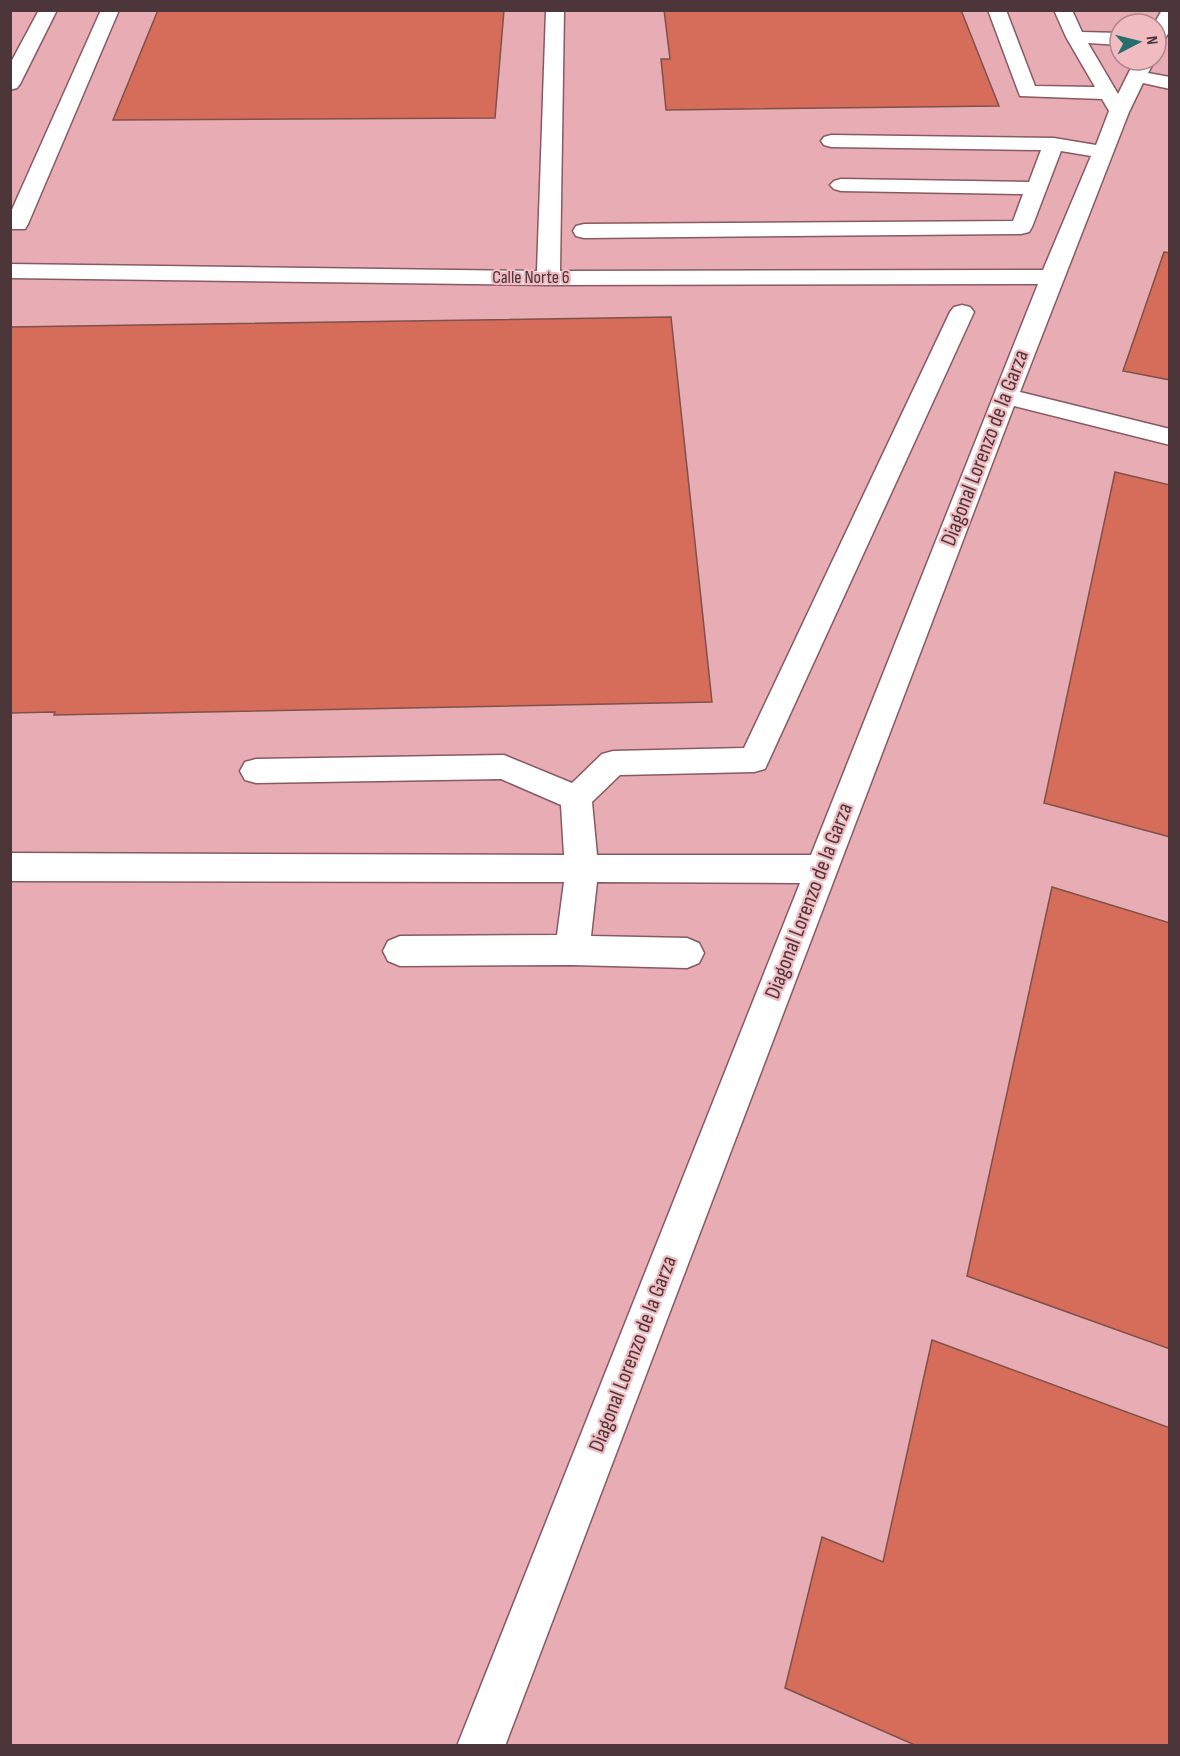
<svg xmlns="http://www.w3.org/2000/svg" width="1180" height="1756" font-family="'Sofia Sans Condensed',sans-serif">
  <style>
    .built { fill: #e8adb4; fill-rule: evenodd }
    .building { fill: #d66c5a; stroke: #7e5149; stroke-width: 1.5 }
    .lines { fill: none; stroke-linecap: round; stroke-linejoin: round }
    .minor-casing { stroke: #88595f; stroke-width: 3 }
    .major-casing { stroke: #88595f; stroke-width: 3 }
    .minor { fill: #fff; fill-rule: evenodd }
    .major { fill: #fff; fill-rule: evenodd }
    .labels { text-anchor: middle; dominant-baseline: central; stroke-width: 4.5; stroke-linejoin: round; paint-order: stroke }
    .far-street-label { font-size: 18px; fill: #4c3639; stroke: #f1bbc2 }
    .street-label { font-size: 22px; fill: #4c3639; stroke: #f1bbc2 }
  </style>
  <rect width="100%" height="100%" fill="#f1bbc2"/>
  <!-- built -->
  <path class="built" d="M 11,11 L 1169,11 L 1169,1745 L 11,1745 ZM 1120,24 L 1156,24 L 1156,60 L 1120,60 Z"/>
  <!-- building -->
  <g class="building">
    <polygon points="158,10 504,10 495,118 113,120"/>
    <polygon points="664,10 961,10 999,106 666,110 661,59 670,59"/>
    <polygon points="1164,252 1170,253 1170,380 1123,371"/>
    <polygon points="671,317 712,702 54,715 55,712 10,713 10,327"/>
    <polygon points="1115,472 1170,485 1170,837 1044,803"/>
    <polygon points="1052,887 1170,923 1170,1349 967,1276"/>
    <polygon points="932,1340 1170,1428 1170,1746 917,1746 785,1688 822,1537 883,1562"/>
  </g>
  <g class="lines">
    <!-- minor casing -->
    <g class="minor-casing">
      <g id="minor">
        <polygon points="101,10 119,10 28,224 25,229 10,229 10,214"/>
        <polygon points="546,10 564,10 560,271 1043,270 1091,156 1061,151 1032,227 1029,232 1021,234 584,238 576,236 573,231 576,226 584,224 1013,221 1023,194 841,191 834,189 830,185 834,181 841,179 1029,182 1041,150 831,147 824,145 821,141 824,137 831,135 1054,138 1096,145 1109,111 1102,99 1020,96 988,10 1006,10 1035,86 1095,87 1066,37 1054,10 1072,10 1082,32 1120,33 1120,45 1088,43 1118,94 1135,60 1155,60 1148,73 1170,77 1170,89 1143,83 1129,112 1020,392 1170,429 1170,445 1014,406 505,1746 457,1746 800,883 597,882 591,936 687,938 699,943 704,953 699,963 687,968 572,965 400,966 388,961 383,951 388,941 400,936 557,935 564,882 10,881 10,853 564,855 561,805 501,779 256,783 245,780 240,771 245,762 256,759 504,755 572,783 602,754 613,751 744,748 950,312 954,307 962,305 970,307 974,312 765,769 754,772 620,775 592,802 597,855 811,855 1038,284 548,285 10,278 10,264 537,271"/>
        <polygon points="1162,10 1170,10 1170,30 1163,42 1156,44 1154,24"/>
      </g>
    </g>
    <!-- major casing -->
    <g class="major-casing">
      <polygon id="major" points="39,10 57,10 20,84 17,88 10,90 10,64"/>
    </g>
    <!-- minor -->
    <use href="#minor" class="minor"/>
    <!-- major -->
    <use href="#major" class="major"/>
  </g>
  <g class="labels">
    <!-- far-street labels -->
    <g class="far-street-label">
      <text x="531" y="277">Calle Norte 6</text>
    </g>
    <!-- street labels -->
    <g class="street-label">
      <text transform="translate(985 448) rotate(-69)">Diagonal Lorenzo de la Garza</text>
      <text transform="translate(809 901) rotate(-69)">Diagonal Lorenzo de la Garza</text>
      <text transform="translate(633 1354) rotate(-69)">Diagonal Lorenzo de la Garza</text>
    </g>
  </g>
  <!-- border -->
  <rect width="1180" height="1756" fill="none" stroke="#4c3639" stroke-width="24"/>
  <!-- north arrow -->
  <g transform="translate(1138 42) rotate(83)"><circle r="28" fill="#f1bbc2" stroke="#af868b" stroke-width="1.5"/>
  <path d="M0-4.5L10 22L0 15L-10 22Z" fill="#246f6b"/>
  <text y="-9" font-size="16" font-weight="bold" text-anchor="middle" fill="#4c3639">N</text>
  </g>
</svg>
